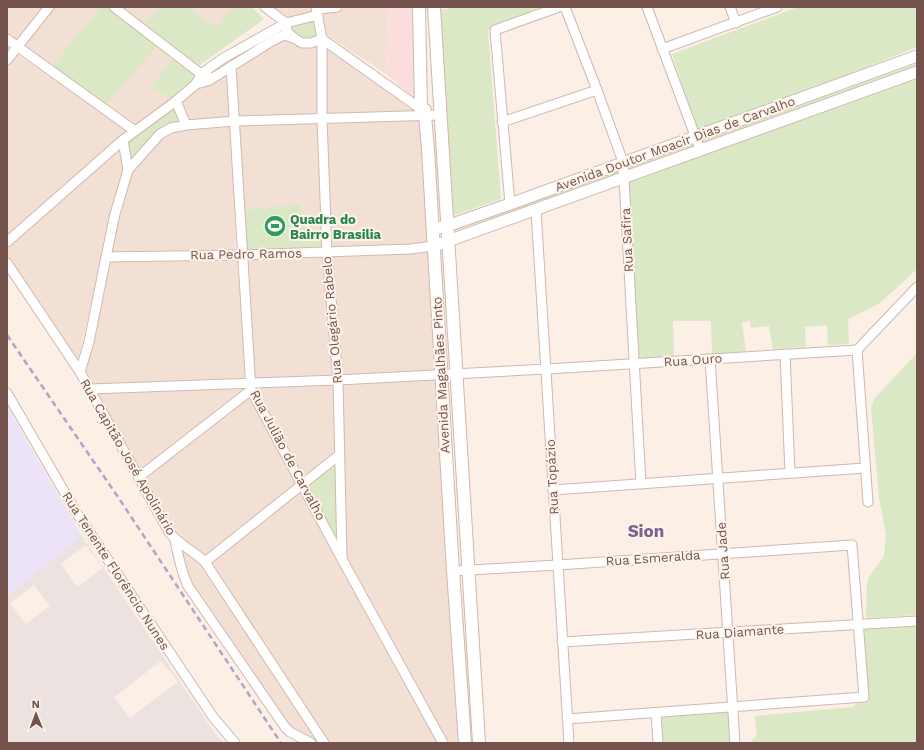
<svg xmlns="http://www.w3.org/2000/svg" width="924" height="750" font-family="'Work Sans',sans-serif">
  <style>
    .residential { fill: #f3e0d5 }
    .commercial { fill: #fbdedb }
    .industrial { fill: #ece3e0; fill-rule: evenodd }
    .education { fill: #ece3f8 }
    .green { fill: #dae8c5 }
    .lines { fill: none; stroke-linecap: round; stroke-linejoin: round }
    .minor-casing { stroke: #cfb8b0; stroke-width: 11 }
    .tertiary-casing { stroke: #cfb8b0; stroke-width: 13 }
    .secondary-casing { stroke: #d1b7ad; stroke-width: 14 }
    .minor { stroke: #fff; stroke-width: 9 }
    .tertiary { stroke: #fff; stroke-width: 11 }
    .secondary { stroke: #fff; stroke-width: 12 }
    .rail { stroke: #b0a5c5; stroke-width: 2.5; stroke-dasharray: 6 4; stroke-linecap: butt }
    .labels { text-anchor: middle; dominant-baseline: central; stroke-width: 4; stroke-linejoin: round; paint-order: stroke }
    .street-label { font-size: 13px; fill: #74534c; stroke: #fef4ec }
    .leisure-label { font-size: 13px; font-weight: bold; fill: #27864d; stroke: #fef4ec; text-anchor: start }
    .district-label { font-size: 17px; font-weight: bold; fill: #7a6490; stroke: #fef4ec }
  </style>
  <rect width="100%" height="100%" fill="#fbefe6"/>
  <!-- residential -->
  <g class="residential">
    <polygon points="7,7 43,7 15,40 7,34"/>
    <polygon points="49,7 114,7 201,74 231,66 235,121 135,131 17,47"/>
    <polygon points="121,7 159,7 144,24"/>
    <polygon points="187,7 232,7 217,27"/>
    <polygon points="273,7 312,7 313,13 287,18"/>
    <polygon points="346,7 388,7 386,74 327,35 322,12 336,12"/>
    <polygon points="322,39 421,109 466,743 324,743 205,562 175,540 139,477 251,390 246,258 324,256 338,379 327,252"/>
    <polygon points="284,40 301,48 310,48 319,44 318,115 239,117 236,69"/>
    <polygon points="17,54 127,131 7,237 7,68"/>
    <polygon points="318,122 323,249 246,251 239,126"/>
    <polygon points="231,125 236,255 110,253 132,172 159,143 172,132"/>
    <polygon points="120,147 123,170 78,360 7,256 7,247"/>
    <polygon points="238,261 245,378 91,384 85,371 109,262"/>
    <polygon points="245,388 140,470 96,392"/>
    <polygon points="180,548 200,564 320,743 291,728 190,584"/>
  </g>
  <!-- commercial -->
  <polygon class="commercial" points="388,7 413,7 418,101 386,74"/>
  <!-- industrial -->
  <path class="industrial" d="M 82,536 L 216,735 L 225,743 L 7,743 L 7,596 ZM 86,545 L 103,568 L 77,587 L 61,564 ZM 34,585 L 50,606 L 26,624 L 10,603 ZM 161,661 L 178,682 L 130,718 L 114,697 Z"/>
  <!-- education -->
  <polygon class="education" points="7,406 82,536 7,596"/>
  <!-- green -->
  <g class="green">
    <polygon points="101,7 114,7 160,42 103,108 49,70"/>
    <polygon points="159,7 187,7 217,27 232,7 252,7 264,19 197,67 144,24"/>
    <polygon points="460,7 540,7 488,30 501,199 446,218 438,10"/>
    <polygon points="798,7 917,7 917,47 805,92 697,130 672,54"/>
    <polygon points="318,15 322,39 294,38 286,23"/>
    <polygon points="176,55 201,74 176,101 186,125 170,129 128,170 123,140 175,101 151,87"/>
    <polygon points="917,63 917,67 629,172 627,168"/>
    <polygon points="917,77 917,269 880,303 848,319 849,344 828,345 827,325 805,327 806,347 773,350 769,326 751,328 750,321 742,322 746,352 712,354 711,321 673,321 674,359 638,361 626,182"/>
    <polygon points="618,171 620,177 453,237 452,232"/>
    <polygon points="300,204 301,215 305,216 306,238 321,237 323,249 246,251 244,210"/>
    <polygon points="917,353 917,615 866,618 867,583 870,575 884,556 886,535 879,498 871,408 874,399"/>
    <polygon points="339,455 343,561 302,484"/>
    <polygon points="917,621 917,743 749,743 757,736 755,716 853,707 864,697 858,624"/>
    <polygon points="733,707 735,743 658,743 656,713"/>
  </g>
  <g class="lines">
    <!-- minor casing -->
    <g class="minor-casing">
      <g id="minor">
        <polyline points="114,7 201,74 211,78"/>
        <polyline points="265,7 286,23 287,32 294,38 302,43 311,43 322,39 421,109 426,109"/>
        <polyline points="316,7 322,39 322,118 327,252 338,380 342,558"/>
        <polyline points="565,7 597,90 623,162 641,484"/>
        <polyline points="647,7 700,149"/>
        <polyline points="730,7 736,23"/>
        <polyline points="7,39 135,131"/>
        <polyline points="662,49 777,7"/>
        <polyline points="7,60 49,7"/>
        <polyline points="231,66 251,390 343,561 443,743"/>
        <polyline points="196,84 208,81 272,41 284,35 294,38"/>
        <polyline points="176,101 186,125 235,121 440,115"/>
        <polyline points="502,122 597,90"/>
        <polyline points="123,140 128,170"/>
        <polyline points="510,204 495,30 559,7"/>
        <polyline points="536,210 569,743"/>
        <polyline points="7,242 123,140 176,101 196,84 201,74 222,59 286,23 318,15 317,9 337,7"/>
        <polyline points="106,257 243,255 410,249 434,246"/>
        <path d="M 7,263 L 80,372 L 169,532 C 179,545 194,551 205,562 L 324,743"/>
        <polyline points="857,350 868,502"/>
        <polyline points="785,354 790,473"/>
        <polyline points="710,359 735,743"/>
        <polyline points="80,372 89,342 106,257 115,214 128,170 160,134 171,128 186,125"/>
        <polyline points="90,389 338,380 547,369 857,350 917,287"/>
        <polyline points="7,393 76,512 213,717 235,743"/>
        <polyline points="139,477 251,390"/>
        <polyline points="553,490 865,468"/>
        <path d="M 175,540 C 178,556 181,571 188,586 L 285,727 L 290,732 L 311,743"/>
        <polyline points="205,562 339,455"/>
        <polyline points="453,571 558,565 852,545 864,697 567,719"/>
        <polyline points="562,642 917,621"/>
        <polyline points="656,713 658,743"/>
      </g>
    </g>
    <!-- tertiary casing -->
    <g class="tertiary-casing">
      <g id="tertiary">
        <polyline points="433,229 447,226 510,204 917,56"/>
        <polyline points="434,246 917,72"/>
      </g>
    </g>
    <!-- secondary casing -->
    <g class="secondary-casing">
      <g id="secondary">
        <polyline points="419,7 421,109 425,116 428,149 453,571 465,743"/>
        <polyline points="434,7 479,743"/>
      </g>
    </g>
    <!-- minor -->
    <use href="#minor" class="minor"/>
    <!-- tertiary -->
    <use href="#tertiary" class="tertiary"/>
    <!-- secondary -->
    <use href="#secondary" class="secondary"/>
    <!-- rail -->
    <polyline class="rail" points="7,335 118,497 281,743"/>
  </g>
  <!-- icons -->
  <defs>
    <g id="stadium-disc" transform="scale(1.15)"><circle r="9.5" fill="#2e9e5b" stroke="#fef4ec"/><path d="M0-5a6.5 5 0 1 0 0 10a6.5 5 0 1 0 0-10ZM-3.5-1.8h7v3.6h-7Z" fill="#fff"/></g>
  </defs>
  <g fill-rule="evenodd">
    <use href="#stadium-disc" x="275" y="226"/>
  </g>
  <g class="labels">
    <!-- street labels -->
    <g class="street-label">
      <text transform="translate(675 144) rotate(-20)">Avenida Doutor Moacir Dias de Carvalho</text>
      <text transform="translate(627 240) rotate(-93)">Rua Safira</text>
      <text transform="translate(246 254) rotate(-1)">Rua Pedro Ramos</text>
      <text transform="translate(332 320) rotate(-95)">Rua Olegário Rabelo</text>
      <text transform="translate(693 360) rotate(-4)">Rua Ouro</text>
      <text transform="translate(441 375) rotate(-93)">Avenida Magalhães Pinto</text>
      <text transform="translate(288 455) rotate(62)">Rua Julião de Carvalho</text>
      <text transform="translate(128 457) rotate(60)">Rua Capitão José Apolinário</text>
      <text transform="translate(552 477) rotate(-93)">Rua Topázio</text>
      <text transform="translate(723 551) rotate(-94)">Rua Jade</text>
      <text transform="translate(653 558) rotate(-4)">Rua Esmeralda</text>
      <text transform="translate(116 571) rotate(57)">Rua Tenente Florêncio Nunes</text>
      <text transform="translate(740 632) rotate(-4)">Rua Diamante</text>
    </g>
    <!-- leisure labels -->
    <g class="leisure-label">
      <text x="290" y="219">Quadra do<tspan x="290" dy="15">Bairro Brasilia</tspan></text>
    </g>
    <!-- district labels -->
    <g class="district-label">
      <text x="646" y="531">Sion</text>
    </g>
  </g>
  <!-- border -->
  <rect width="924" height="750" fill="none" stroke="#74534c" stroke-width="16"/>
  <!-- north arrow -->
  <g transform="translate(36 714) rotate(359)" stroke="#fef4ec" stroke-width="3" paint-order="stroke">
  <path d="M0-3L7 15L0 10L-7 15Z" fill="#74534c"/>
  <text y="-6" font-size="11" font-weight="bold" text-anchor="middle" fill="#74534c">N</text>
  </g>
</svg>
